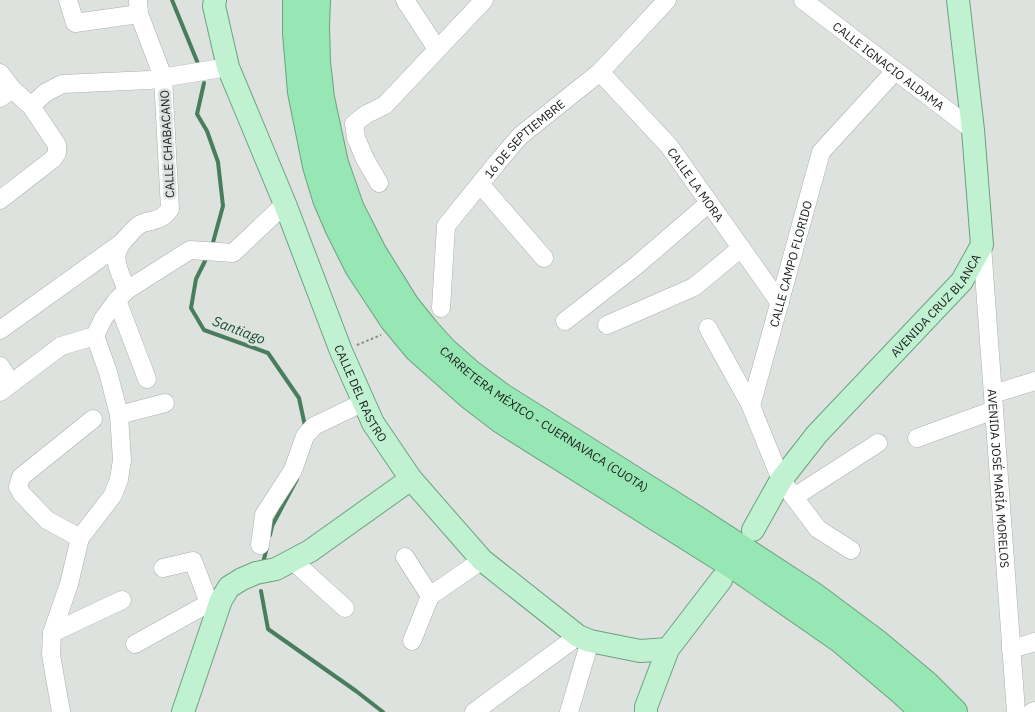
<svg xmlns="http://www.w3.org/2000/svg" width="1035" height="712" font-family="'IBM Plex Sans',sans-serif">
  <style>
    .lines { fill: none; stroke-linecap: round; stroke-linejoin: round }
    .stream { stroke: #487e5d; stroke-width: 4 }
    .minor-casing { stroke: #abb0ad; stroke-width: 19 }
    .major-casing { stroke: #6da280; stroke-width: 24 }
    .highway-casing { stroke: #6da280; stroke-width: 28 }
    .path { stroke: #888c8a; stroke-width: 2; stroke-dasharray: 2.5 2.5; stroke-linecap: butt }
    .minor { stroke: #fff; stroke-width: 18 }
    .major { stroke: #c0f1d1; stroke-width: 22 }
    .highway { stroke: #96e7b3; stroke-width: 26 }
    .labels { text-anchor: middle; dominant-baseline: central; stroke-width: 5; stroke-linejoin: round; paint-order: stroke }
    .street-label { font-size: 12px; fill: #202221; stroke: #dde2df }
    .water-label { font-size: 14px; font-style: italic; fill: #114c2d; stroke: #dde2df }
  </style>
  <rect width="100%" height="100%" fill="#dde2df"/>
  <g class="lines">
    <!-- stream -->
    <g class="stream">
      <polyline points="172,0 199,66"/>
      <polyline points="204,83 197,114 207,131 218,162 223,206 212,246"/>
      <polyline points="207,257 196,279 191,308 204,330 268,353 299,398 305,426"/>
      <polyline points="270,535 272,526 297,479"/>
      <polyline points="263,563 267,547"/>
      <polyline points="261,591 268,629 356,691 383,712"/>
    </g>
    <!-- minor casing -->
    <g class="minor-casing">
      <g id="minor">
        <polyline points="68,0 75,23 139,14"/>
        <polyline points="405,0 437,49"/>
        <path id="s1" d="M 803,0 L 973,130"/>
        <path id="s2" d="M 600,72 L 669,146 L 780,303"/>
        <polyline points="0,73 12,89 31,106 57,145 57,153 53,159 0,200"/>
        <polyline points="0,98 12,89"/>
        <polyline points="31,106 45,93 62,84 149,80 228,67"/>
        <polyline points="379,183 365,159 356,138 354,124 365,115 385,105 484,0"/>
        <polyline points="480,184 544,258"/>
        <path id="s3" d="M 982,245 L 1016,712"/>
        <path d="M 127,290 C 118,268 108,255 128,236 C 132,231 137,225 143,223 C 156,219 161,221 170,209 L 163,77 L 139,14 L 138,0"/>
        <polyline points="117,300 147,379"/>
        <path id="s4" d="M 441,308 L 446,226 L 497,163 L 520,136 L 600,72 L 667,0"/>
        <polyline points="565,321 637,265 709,203"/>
        <polyline points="607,325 694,287 741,248"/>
        <polyline points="708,328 751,406"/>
        <polyline points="0,330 120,244"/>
        <polyline points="0,366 11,383"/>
        <polyline points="0,392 61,346 95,336 103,319 117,300 127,290 190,250 233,253 285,204"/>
        <polyline points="993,394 1035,381"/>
        <polyline points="119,415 165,403"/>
        <polyline points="917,438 994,410"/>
        <polyline points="794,497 878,443"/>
        <polyline points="80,538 47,520 22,494 18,487 21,477 93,419"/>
        <polyline points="260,545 264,515 293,470 305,436 314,426 364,402"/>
        <path id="s5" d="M 851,550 L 818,529 L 781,480 L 751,406 L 821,152 L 895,71"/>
        <polyline points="405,557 430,596 482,560"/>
        <polyline points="293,561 345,608"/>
        <polyline points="163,568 193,561 209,603"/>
        <polyline points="52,633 122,600"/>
        <polyline points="412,641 430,596"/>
        <polyline points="135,644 209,603 221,600"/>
        <polyline points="1011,649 1035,642"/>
        <polyline points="61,712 51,655 52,633 69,584 80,538 113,495 119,479 122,460 119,415 108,372 95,336"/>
        <polyline points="474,712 578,636"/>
        <polyline points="569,712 590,641"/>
        <polyline points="1032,712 1035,711"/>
      </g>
    </g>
    <!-- major casing -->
    <g class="major-casing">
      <g id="major">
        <path id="s6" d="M 215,0 L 214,6 L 228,67 L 285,204 L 341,351 L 373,423 L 411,479 L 482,560 L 578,636 L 590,641 L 640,651 L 668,649"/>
        <path id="s7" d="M 753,530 L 781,480 L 817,434 L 962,281 L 982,245 L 973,130 L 958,0"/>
        <polyline points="183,712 221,600 229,587 242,579 256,573 276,569 310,551 411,479"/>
        <polyline points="646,712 646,707 668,649 721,580"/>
      </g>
    </g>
    <!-- highway casing -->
    <g class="highway-casing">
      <g id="highway">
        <polyline points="296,0 296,33 301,92 316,166 326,199 338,227 358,267 393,320 417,349 471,397 501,420 743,572 841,640 900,690 924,712"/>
        <path id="s8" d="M 317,0 L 316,26 L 317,62 L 321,98 L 335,163 L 351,209 L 373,252 L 406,305 L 426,330 L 444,350 L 470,373 L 501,396 L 690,515 L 814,596 L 877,643 L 926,684 L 954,712"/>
      </g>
    </g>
    <!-- path -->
    <polyline class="path" points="357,345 381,335"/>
    <!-- minor -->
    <use href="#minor" class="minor"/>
    <!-- major -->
    <use href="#major" class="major"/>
    <!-- highway -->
    <use href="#highway" class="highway"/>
  </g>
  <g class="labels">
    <!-- street labels -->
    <g class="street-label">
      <text stroke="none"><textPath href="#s1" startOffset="108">CALLE IGNACIO ALDAMA</textPath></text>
      <text stroke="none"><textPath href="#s4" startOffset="200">16 DE SEPTIEMBRE</textPath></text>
      <text transform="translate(167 144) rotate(-93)">CALLE CHABACANO</text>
      <text stroke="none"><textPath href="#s2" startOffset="148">CALLE LA MORA</textPath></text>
      <text stroke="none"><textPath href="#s5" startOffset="328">CALLE CAMPO FLORIDO</textPath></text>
      <text stroke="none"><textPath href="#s7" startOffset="291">AVENIDA CRUZ BLANCA</textPath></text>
      <text stroke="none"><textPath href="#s6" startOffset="421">CALLE DEL RASTRO</textPath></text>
      <text stroke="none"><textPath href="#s8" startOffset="505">CARRETERA MÉXICO - CUERNAVACA (CUOTA)</textPath></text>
      <text stroke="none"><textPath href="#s3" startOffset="234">AVENIDA JOSÉ MARÍA MORELOS</textPath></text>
    </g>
    <!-- water labels -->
    <g class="water-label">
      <text transform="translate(239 330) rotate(21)">Santiago</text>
    </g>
  </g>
</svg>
